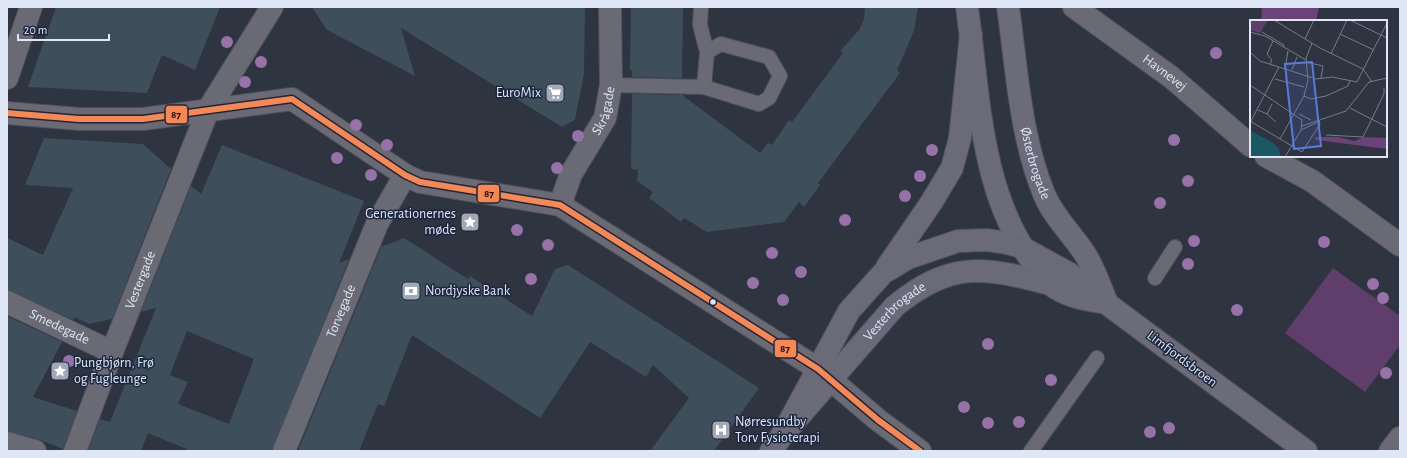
<svg xmlns="http://www.w3.org/2000/svg" width="1407" height="458" font-family="'Alegreya Sans',sans-serif">
  <style>
    .green { fill: #5f3e6b }
    .forest { fill: #6b4279 }
    .building { fill: #3e4e5b; fill-rule: evenodd }
    .lines { fill: none; stroke-linecap: round; stroke-linejoin: round }
    .lane-casing { stroke: #4c515b; stroke-width: 16 }
    .street-casing { stroke: #4c515b; stroke-width: 24 }
    .secondary-casing { stroke: #4c515b; stroke-width: 24 }
    .primary-casing { stroke: #4c515b; stroke-width: 24 }
    .lane { stroke: #6a6a75; stroke-width: 14 }
    .street { stroke: #6a6a75; stroke-width: 22 }
    .secondary { stroke: #6c6b7a; stroke-width: 22 }
    .primary { stroke: #6a6a79; stroke-width: 22 }
    .secondary-bridge-casing { stroke: #4c515b; stroke-width: 24; stroke-linecap: butt }
    .secondary-bridge { stroke: #6c6b7a; stroke-width: 22 }
    .bus-1-casing { stroke: #1c273e; stroke-width: 9 }
    .bus-1 { stroke: #f88751; stroke-width: 6 }
    .tree { fill: #9672a8 }
    .bus-dot { fill: #dfe7f6; stroke: #1c273e; stroke-width: 1.5 }
    .labels { text-anchor: middle; dominant-baseline: central; stroke-width: 3; stroke-linejoin: round; paint-order: stroke }
    .street-label { font-size: 14px; fill: #dfe7f6; stroke: #1c273e }
    .poi-label { font-size: 14px; fill: #dfe7f6; stroke: #1c273e; text-anchor: start }
    .inset-road { fill: none; stroke: #757c89; stroke-width: 1 }
    .view { fill: #577ce1; fill-opacity: 0.15; stroke: #577ce1; stroke-width: 2 }
    .inset-edge { fill: none; stroke: #dfe7f6; stroke-width: 2 }
    .line-badge { stroke: #1c273e; stroke-width: 1.5 }
    .pale-badge-label { font-size: 11px; text-anchor: middle; font-weight: bold; fill: #111 }
  </style>
  <rect width="100%" height="100%" fill="#2e3440"/>
  <!-- green -->
  <polygon class="green" points="1333,268 1400,316 1400,345 1365,392 1285,333"/>
  <!-- forest -->
  <polygon class="forest" points="1262,7 1319,7 1316,21 1261,21"/>
  <!-- building -->
  <g class="building">
    <polygon points="56,7 220,7 195,70 162,55 147,93 28,87"/>
    <polygon points="312,7 585,7 584,74 575,120 562,127 401,28 415,76 327,30"/>
    <polygon points="631,7 683,7 682,78 632,77 632,70 630,70"/>
    <polygon points="865,7 918,7 914,31 897,70 900,73 818,183 820,185 804,207 799,202 784,222 707,232 684,218 681,222 649,198 653,192 637,181 638,170 631,169 632,94 682,95 760,153 768,143 772,145 789,120 792,122 843,53 840,51 859,30 864,19"/>
    <polygon points="44,138 143,144 171,169 112,319 89,324 75,317 73,320 7,290 7,238 43,255 73,188 25,185"/>
    <path d="M 222,145 L 364,201 L 339,263 L 349,259 L 272,451 L 191,451 L 148,433 L 141,451 L 88,451 L 100,419 L 110,422 L 156,308 L 141,312 L 191,186 L 201,194 ZM 187,331 L 254,359 L 229,424 L 178,404 L 188,382 L 170,375 Z"/>
    <polygon points="404,238 468,279 470,276 532,316 555,269 568,265 759,388 714,451 650,451 689,398 653,365 646,377 590,342 540,418 412,335 384,406 378,404 359,451 298,451 381,247"/>
    <polygon points="7,316 62,342 33,397 77,411 63,449 38,439 7,431"/>
  </g>
  <g class="lines">
    <!-- lane casing -->
    <g class="lane-casing">
      <g id="lane">
        <polyline points="701,7 700,25 707,52"/>
        <polyline points="611,85 704,87 759,104 769,98 780,76 769,57 721,44 707,52 704,87"/>
        <polyline points="1155,278 1175,247"/>
        <polyline points="1031,451 1097,358"/>
      </g>
    </g>
    <!-- street casing -->
    <g class="street-casing">
      <g id="street">
        <path id="s1" d="M 1074,7 L 1171,77 L 1251,146"/>
        <polyline points="7,78 31,7"/>
        <polyline points="7,113 79,119 143,119 292,99 405,175 420,182 560,205 818,369 878,420 920,451"/>
        <polyline points="1266,156 1312,181 1400,245"/>
        <path id="s2" d="M 560,205 L 571,174 L 605,118 L 611,85 L 610,7"/>
        <path id="s3" d="M 7,302 L 112,352"/>
        <polyline points="7,443 35,451"/>
        <path id="s4" d="M 75,451 L 112,352 L 208,110 L 272,7"/>
        <path id="s5" d="M 284,451 L 377,224 L 405,175"/>
        <polyline points="1390,451 1400,438"/>
      </g>
    </g>
    <!-- secondary casing -->
    <g class="secondary-casing">
      <g id="secondary">
        <path d="M 967,7 C 979,92 980,196 1035,265 C 1040,271 1044,279 1050,284 C 1066,297 1088,300 1107,303 L 1110,306"/>
        <path id="s6" d="M 1008,7 C 1017,70 1020,135 1044,194 C 1053,216 1070,232 1083,251 C 1094,266 1100,287 1107,303"/>
        <polyline points="1168,349 1306,451"/>
      </g>
    </g>
    <!-- primary casing -->
    <g class="primary-casing">
      <g id="primary">
        <polyline points="887,267 931,203 952,168 960,138 971,34"/>
        <polyline points="781,437 849,311 883,273 908,258 958,241 987,240 1007,243 1021,247 1070,274 1107,303"/>
        <path id="s7" d="M 771,451 L 781,437 L 895,306 C 952,260 984,267 1050,284"/>
      </g>
    </g>
    <!-- lane -->
    <use href="#lane" class="lane"/>
    <!-- street -->
    <use href="#street" class="street"/>
    <!-- secondary -->
    <use href="#secondary" class="secondary"/>
    <!-- primary -->
    <use href="#primary" class="primary"/>
    <!-- secondary-bridge casing -->
    <g class="secondary-bridge-casing">
      <polyline id="secondary-bridge" points="1110,306 1168,349"/>
    </g>
    <!-- secondary-bridge -->
    <use href="#secondary-bridge" class="secondary-bridge"/>
    <!-- bus-1 casing -->
    <g class="bus-1-casing">
      <polyline id="bus-1" points="7,113 79,119 143,119 292,99 405,175 420,182 560,205 818,369 878,420 920,451"/>
    </g>
    <!-- bus-1 -->
    <use href="#bus-1" class="bus-1"/>
  </g>
  <!-- trees -->
  <g class="tree">
    <circle cx="227" cy="42" r="6"/>
    <circle cx="1216" cy="53" r="6"/>
    <circle cx="261" cy="62" r="6"/>
    <circle cx="245" cy="82" r="6"/>
    <circle cx="356" cy="125" r="6"/>
    <circle cx="578" cy="136" r="6"/>
    <circle cx="1174" cy="140" r="6"/>
    <circle cx="387" cy="145" r="6"/>
    <circle cx="932" cy="150" r="6"/>
    <circle cx="337" cy="158" r="6"/>
    <circle cx="557" cy="168" r="6"/>
    <circle cx="371" cy="175" r="6"/>
    <circle cx="920" cy="176" r="6"/>
    <circle cx="1188" cy="181" r="6"/>
    <circle cx="905" cy="196" r="6"/>
    <circle cx="1160" cy="203" r="6"/>
    <circle cx="845" cy="220" r="6"/>
    <circle cx="517" cy="230" r="6"/>
    <circle cx="1194" cy="241" r="6"/>
    <circle cx="1324" cy="242" r="6"/>
    <circle cx="548" cy="245" r="6"/>
    <circle cx="772" cy="253" r="6"/>
    <circle cx="1188" cy="264" r="6"/>
    <circle cx="801" cy="272" r="6"/>
    <circle cx="531" cy="279" r="6"/>
    <circle cx="753" cy="283" r="6"/>
    <circle cx="1373" cy="284" r="6"/>
    <circle cx="1383" cy="298" r="6"/>
    <circle cx="783" cy="300" r="6"/>
    <circle cx="1237" cy="310" r="6"/>
    <circle cx="988" cy="344" r="6"/>
    <circle cx="69" cy="361" r="6"/>
    <circle cx="1386" cy="373" r="6"/>
    <circle cx="1051" cy="380" r="6"/>
    <circle cx="964" cy="407" r="6"/>
    <circle cx="1019" cy="422" r="6"/>
    <circle cx="988" cy="423" r="6"/>
    <circle cx="1169" cy="428" r="6"/>
    <circle cx="1150" cy="432" r="6"/>
  </g>
  <!-- icons -->
  <defs>
    <g id="supermarket-square" transform="scale(1)"><rect x="-9" y="-9" width="18" height="18" rx="4" fill="#a1a8b6" stroke="#1c273e"/><path d="M-6-5.5h2.5l.6 2H6L4.5 2H-2.5L-4.4-4H-6ZM-1.5 3.2a1.3 1.3 0 1 0 .1 0ZM3 3.2a1.3 1.3 0 1 0 .1 0Z" fill="#fff"/></g>
    <g id="sight-square" transform="scale(1)"><rect x="-9" y="-9" width="18" height="18" rx="4" fill="#a1a8b6" stroke="#1c273e"/><path d="M0-6L1.8-2.2L6-1.7L2.9 1.2L3.7 5.4L0 3.3L-3.7 5.4L-2.9 1.2L-6-1.7L-1.8-2.2Z" fill="#fff"/></g>
    <g id="bank-square" transform="scale(1)"><rect x="-9" y="-9" width="18" height="18" rx="4" fill="#a1a8b6" stroke="#1c273e"/><path d="M-6-4H6V4H-6ZM0-2.3a2.3 2.3 0 1 0 0 4.6a2.3 2.3 0 1 0 0-4.6Z" fill="#fff"/></g>
    <g id="hospital-square" transform="scale(1)"><rect x="-9" y="-9" width="18" height="18" rx="4" fill="#a1a8b6" stroke="#1c273e"/><path d="M-5-5h3v3.5h4V-5h3V5h-3V1.5h-4V5h-3Z" fill="#fff"/></g>
  </defs>
  <g fill-rule="evenodd">
    <use href="#supermarket-square" x="555" y="93"/>
    <use href="#sight-square" x="470" y="222"/>
    <use href="#bank-square" x="411" y="291"/>
    <use href="#sight-square" x="60" y="371"/>
    <use href="#hospital-square" x="721" y="430"/>
  </g>
  <!-- markers -->
  <circle class="bus-dot" cx="713" cy="302" r="3.5"/>
  <g class="labels">
    <!-- street labels -->
    <g class="street-label">
      <text stroke="none"><textPath href="#s1" startOffset="112">Havnevej</textPath></text>
      <text stroke="none"><textPath href="#s2" startOffset="105">Skrågade</textPath></text>
      <text stroke="none"><textPath href="#s6" startOffset="159">Østerbrogade</textPath></text>
      <text stroke="none"><textPath href="#s4" startOffset="183">Vestergade</textPath></text>
      <text stroke="none"><textPath href="#s5" startOffset="151">Torvegade</textPath></text>
      <text stroke="none"><textPath href="#s7" startOffset="187">Vesterbrogade</textPath></text>
      <text stroke="none"><textPath href="#s3" startOffset="58">Smedegade</textPath></text>
      <text transform="translate(1182 359) rotate(37)">Limfjordsbroen</text>
    </g>
    <!-- poi labels -->
    <g class="poi-label">
      <text x="541" y="93" text-anchor="end">EuroMix</text>
      <text x="456" y="214" text-anchor="end">Generationernes<tspan x="456" dy="16">møde</tspan></text>
      <text x="425" y="291">Nordjyske Bank</text>
      <text x="74" y="363">Pungbjørn, Frø<tspan x="74" dy="16">og Fugleunge</tspan></text>
      <text x="735" y="422">Nørresundby<tspan x="735" dy="16">Torv Fysioterapi</tspan></text>
    </g>
  </g>
  <!-- overview -->
  <g transform="translate(1250 20)">
    <rect width="137" height="137" fill="#2e3440"/>
    <path d="M 0,0 L 18,0 L 10,13 L 0,10 Z" fill="#5f3e6b"/>
    <path d="M 65,117 L 88,117 L 104,121 L 114,117 L 137,118 L 137,129 L 66,120 Z" fill="#6b4279"/>
    <path d="M 0,110 L 23,123 L 29,129 L 31,137 L 0,137 Z" fill="#1a5963"/>
    <path class="inset-road" d="M 24,0 L 70,28 L 113,49 L 122,62M 100,0 L 137,18M 0,12 L 15,16 L 56,40M 12,12 L 34,25 L 33,27M 90,14 L 124,30M 55,19 L 64,0M 0,32 L 10,41 L 66,59 L 82,57 L 107,62 L 137,3M 81,34 L 97,0M 56,42 L 73,46 L 71,58M 20,44 L 22,40 L 17,34 L 23,21M 35,49 L 38,31M 42,50 L 47,37M 25,59 L 54,67M 0,65 L 52,100 L 51,110 L 35,137M 54,76 L 61,79 L 76,76 L 98,66 L 100,61M 100,88 L 137,107M 8,90 L 17,94 L 22,84M 17,94 L 26,102M 49,94 L 61,100M 0,101 L 52,132M 1,101 L 29,47M 52,106 L 96,91 L 119,62 L 137,58M 51,110 L 68,102M 76,115 L 113,117 L 134,74 L 134,68M 30,119 L 54,76 L 58,60 L 56,38 L 62,23M 52,132 L 70,104 L 69,100"/>
    <path class="view" d="M 62,42 L 71,126 L 44,129 L 35,44 Z"/>
    <rect width="137" height="137" class="inset-edge"/>
  </g>
  <g class="line-badge">
    <rect x="165" y="105" width="23" height="19" rx="4" fill="#f88751"/>
    <rect x="477" y="184" width="23" height="19" rx="4" fill="#f88751"/>
    <rect x="774" y="339" width="23" height="19" rx="4" fill="#f88751"/>
  </g>
  <g class="pale-badge-label">
    <text x="176" y="118">87</text>
    <text x="489" y="197">87</text>
    <text x="785" y="352">87</text>
  </g>
  <!-- border -->
  <rect width="1407" height="458" fill="none" stroke="#dfe7f6" stroke-width="16"/>
  <!-- scale -->
  <path d="M18 34v6h91v-6" fill="none" stroke="#dfe7f6" stroke-width="2"/>
  <text x="24" y="34" font-size="12" fill="#dfe7f6" stroke="#1c273e" stroke-width="3" paint-order="stroke">20 m</text>
</svg>
